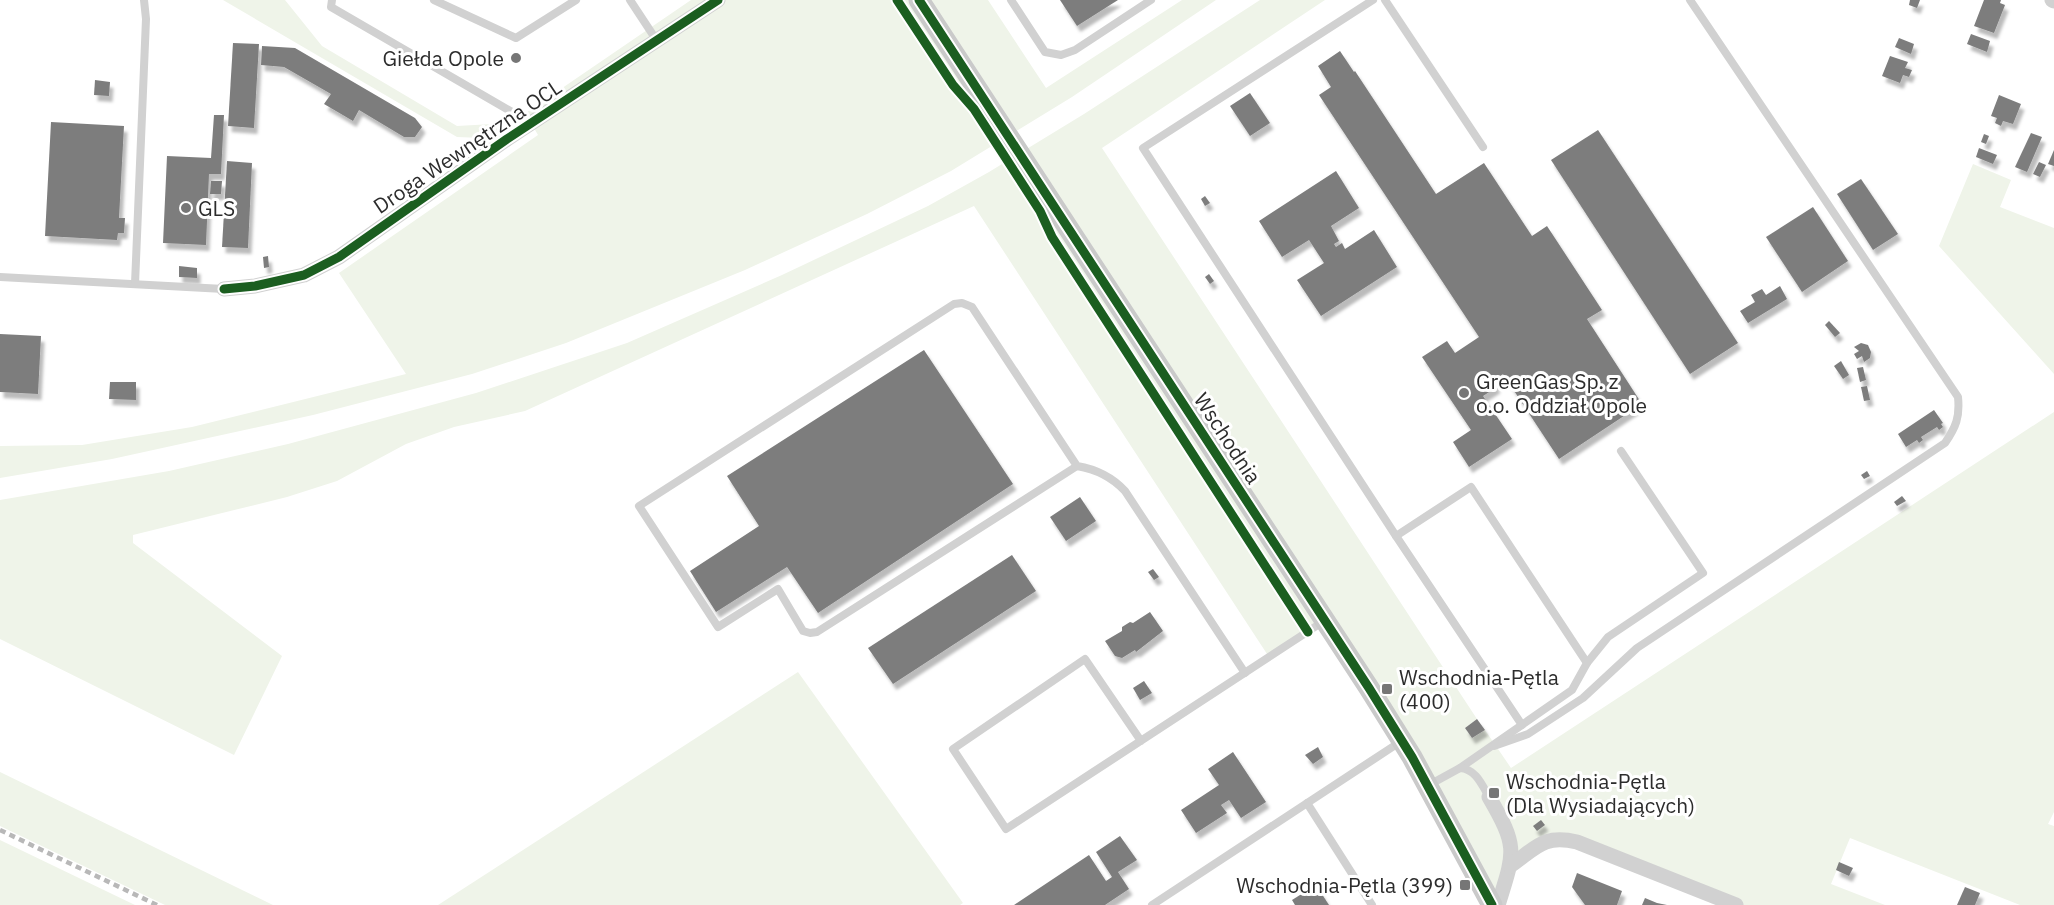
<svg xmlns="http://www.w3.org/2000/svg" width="2054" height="905" font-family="'IBM Plex Sans',sans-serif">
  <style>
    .green { fill: #eff4e9 }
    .building { fill: #7d7d7d; filter: url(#shadow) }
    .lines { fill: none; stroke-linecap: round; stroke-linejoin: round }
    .lane { stroke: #d1d1d1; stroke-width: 8 }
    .street { stroke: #d1d1d1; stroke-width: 15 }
    .secondary { stroke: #cacaca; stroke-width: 21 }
    .rail { stroke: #b8b8b8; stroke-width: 4.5; stroke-dasharray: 6 4.5; stroke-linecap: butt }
    .cycleway-casing { stroke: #fff; stroke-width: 13 }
    .cycleway { stroke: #1b5e20; stroke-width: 9 }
    .poi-dot { fill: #767676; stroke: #fff; stroke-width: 2 }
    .labels { text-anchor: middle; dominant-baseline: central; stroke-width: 6; stroke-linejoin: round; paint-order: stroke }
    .poi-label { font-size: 21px; fill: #2c2c2c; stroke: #fff; text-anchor: start }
    .street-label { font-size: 21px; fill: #2c2c2c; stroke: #fff }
  </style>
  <defs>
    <filter id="shadow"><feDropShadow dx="3.5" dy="6" stdDeviation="1.5" flood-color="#0004"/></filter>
  </defs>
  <rect width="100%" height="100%" fill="#fff"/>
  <!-- green -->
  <g class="green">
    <polygon points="223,0 285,0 322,46 457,126 511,123 691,0 988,0 1046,88 1182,0 1216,0 1072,97 951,171 867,214 745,270 566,343 472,374 313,415 112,459 0,478 0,446 82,445 192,427 406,374 339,273 538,135 531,123 507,139 457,137"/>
    <polygon points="1260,0 1325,0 1102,148 1477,719 1465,728 1472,738 1485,730 1511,768 2054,412 2054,812 2048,824 2054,826 2054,905 2020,905 1850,838 1831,884 1885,905 1736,905 1561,838 1510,866 1498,905 1325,621 1269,657 974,206 525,411 454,427 406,444 337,481 287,497 133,535 133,543 282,656 234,755 0,639 0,500 169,471 288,444 476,393 627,343 782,275 928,206 989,172 1084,114"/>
    <polygon points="1973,164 2011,180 2000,207 2054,228 2054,374 1939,246"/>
    <polygon points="798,672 963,903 960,905 438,905"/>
    <polygon points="0,772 273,905 165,905 0,826"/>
    <polygon points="0,840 135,905 0,905"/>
  </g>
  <!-- building -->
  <g class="building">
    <polygon points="1060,0 1118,0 1077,26"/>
    <polygon points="1910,0 1920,0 1917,8 1909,5"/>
    <polygon points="1984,0 2001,0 2000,3 2005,5 1994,33 1974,26"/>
    <polygon points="1971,34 1990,41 1987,52 1967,44"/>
    <polygon points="1899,38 1914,44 1911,54 1895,47"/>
    <polygon points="233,43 259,44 254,128 228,126"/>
    <polygon points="262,46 295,48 415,118 422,127 415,137 404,137 359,110 353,121 324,104 331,94 284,67 261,65"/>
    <polygon points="1340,51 1354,72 1355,71 1436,194 1484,163 1532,236 1547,226 1602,310 1587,319 1642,404 1559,459 1503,374 1493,381 1497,387 1483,396 1512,439 1469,467 1453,442 1471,430 1422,357 1447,341 1455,353 1479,337 1319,95 1331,87 1318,66"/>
    <polygon points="1890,56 1908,62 1905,68 1912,70 1909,77 1903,75 1900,83 1882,76"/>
    <polygon points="95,80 110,82 109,96 94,95"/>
    <polygon points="1250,93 1270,123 1250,136 1230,106"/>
    <polygon points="1999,95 2021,104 2013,124 2003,121 2001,126 1995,123 1997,118 1991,116"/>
    <polygon points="214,115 224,115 221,174 209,174 206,245 163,243 167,156 211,158"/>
    <polygon points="51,122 124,126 119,218 125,218 124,233 118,233 117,240 45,236"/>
    <polygon points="1598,130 1738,343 1690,374 1551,160"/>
    <polygon points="2031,133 2042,137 2027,172 2015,167"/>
    <polygon points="1984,134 1989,136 1986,144 1981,142"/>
    <polygon points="1979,148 1997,155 1993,164 1976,157"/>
    <polygon points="2054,150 2054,166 2048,164"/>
    <polygon points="227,161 252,163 248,248 222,247"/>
    <polygon points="2039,162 2046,165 2040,177 2033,174"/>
    <polygon points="1336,171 1359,208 1331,226 1339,241 1334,244 1336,247 1342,243 1345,249 1374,230 1397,267 1321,316 1297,280 1324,263 1309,240 1282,257 1259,221"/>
    <polygon points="1861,179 1898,234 1873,250 1837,194"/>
    <polygon points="211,181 222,181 221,194 210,194"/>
    <polygon points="1205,196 1210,203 1205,206 1201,199"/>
    <polygon points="1813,207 1848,261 1802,292 1766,237"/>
    <polygon points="268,256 269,267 264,268 263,257"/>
    <polygon points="179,266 197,268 197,278 179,277"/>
    <polygon points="1209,274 1214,281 1210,284 1205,277"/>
    <polygon points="1780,286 1787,299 1748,323 1740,311 1755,302 1751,295 1762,289 1766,295"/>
    <polygon points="1829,321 1840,333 1835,337 1825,325"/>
    <polygon points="0,334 41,336 38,394 0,392"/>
    <polygon points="1861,343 1868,345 1871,352 1870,358 1864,362 1862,356 1857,359 1854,354 1859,351 1854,347"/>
    <polygon points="924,350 1013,484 818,613 787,567 716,612 690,571 759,526 727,476"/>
    <polygon points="1841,361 1849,375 1843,379 1834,366"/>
    <polygon points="1863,367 1866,380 1860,382 1857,368"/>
    <polygon points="110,382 136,382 136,400 109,399"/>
    <polygon points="1867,386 1870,400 1864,401 1861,387"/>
    <polygon points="1934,410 1943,423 1941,424 1943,427 1939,430 1937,427 1921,437 1923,440 1919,443 1917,440 1906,447 1898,434"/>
    <polygon points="1867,471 1870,476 1864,479 1861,475"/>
    <polygon points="1902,496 1906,501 1897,506 1894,502"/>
    <polygon points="1080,497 1096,521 1066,541 1050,517"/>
    <polygon points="1012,555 1036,591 893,684 868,648"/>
    <polygon points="1153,569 1159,577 1154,580 1148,572"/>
    <polygon points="1150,612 1163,631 1136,652 1135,650 1122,658 1115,656 1105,641 1122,631 1122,627 1130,622 1133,623"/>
    <polygon points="1144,681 1152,693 1140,700 1133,688"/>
    <polygon points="1477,719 1485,730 1472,738 1465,728"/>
    <polygon points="1318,747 1323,757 1313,764 1305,755"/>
    <polygon points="1233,752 1266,802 1241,818 1229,800 1221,805 1227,813 1196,833 1181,810 1219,785 1208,769"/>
    <polygon points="1541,820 1545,825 1537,831 1533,826"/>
    <polygon points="1120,836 1137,860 1118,872 1129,889 1105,905 1014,905 1089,855 1106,881 1112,877 1096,852"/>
    <polygon points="1839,862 1853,868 1849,876 1836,870"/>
    <polygon points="1577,873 1622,891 1617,905 1585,905 1572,887"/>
    <polygon points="1316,885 1329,905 1295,905 1292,900"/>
    <polygon points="1965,887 1980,893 1975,905 1957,905"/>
    <polygon points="1645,898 1657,903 1667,905 1642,905"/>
  </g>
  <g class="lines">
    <!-- lane -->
    <g class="lane">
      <polyline points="332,0 331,7 531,123"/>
      <polyline points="434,0 516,38 576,0"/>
      <polyline points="630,0 657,41"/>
      <polyline points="1011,0 1045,52 1061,55 1075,50 1151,0"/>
      <polyline points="1373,0 1143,148 1396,536 1522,725"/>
      <polyline points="1385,0 1483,147"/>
      <polyline points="0,277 224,289"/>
      <polyline points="135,284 146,19 144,0"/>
      <path d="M 1077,466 L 817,632 L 810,633 L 803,631 L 778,589 L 718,627 L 639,506 L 954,304 L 962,303 L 972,307 L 1077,466 C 1095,469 1112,477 1125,491 L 1245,673"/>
      <polyline points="1396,536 1471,487 1587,663 1572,690 1460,768"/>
      <polyline points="1587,663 1608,637 1703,573 1621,451"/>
      <path d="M 1141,741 L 1085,659 L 953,749 L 1006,829 C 1112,760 1218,691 1324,621"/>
      <path d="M 1494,746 L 1528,734 L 1583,698 L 1637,648 L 1945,443 C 1956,427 1960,417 1958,397 L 1690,0"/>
      <path d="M 1429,785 L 1460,768 C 1476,769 1482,785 1489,797"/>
      <polyline points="1307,803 1372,905"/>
      <polyline points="1152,905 1400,742"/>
    </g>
    <!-- street -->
    <g class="street">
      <polyline points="2052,0 2054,1"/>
      <polyline points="224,289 255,286 304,275 339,257 507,139 718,0"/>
      <path d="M 1489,797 C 1518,847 1515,851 1498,905"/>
      <path d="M 1510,866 C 1536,848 1543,834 1577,842 L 1736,905"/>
    </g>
    <!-- secondary -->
    <polyline class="secondary" points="919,0 1369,688 1412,757 1492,905"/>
    <!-- rail -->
    <polyline class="rail" points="0,830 157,905"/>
    <!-- cycleway casing -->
    <g class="cycleway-casing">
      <g id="cycleway">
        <polyline points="897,0 953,85 974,109 1040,211 1052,237 1308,632"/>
        <polyline points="919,0 1369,688 1412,757 1492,905"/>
        <polyline points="224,289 255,286 304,275 339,257 507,139 718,0"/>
      </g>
    </g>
    <!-- cycleway -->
    <use href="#cycleway" class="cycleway"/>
  </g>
  <!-- markers -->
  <g class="poi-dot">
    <circle cx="516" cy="58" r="6"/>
    <circle cx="186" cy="208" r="6"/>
    <circle cx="1464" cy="393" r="6"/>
    <rect x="1381" y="683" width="12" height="12" rx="3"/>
    <rect x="1488" y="787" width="12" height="12" rx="3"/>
    <rect x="1459" y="879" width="12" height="12" rx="3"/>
  </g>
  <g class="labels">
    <!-- poi labels -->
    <g class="poi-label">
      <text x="504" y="58" text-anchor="end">Giełda Opole</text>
      <text x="198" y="208">GLS</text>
      <text x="1476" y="381">GreenGas Sp. z<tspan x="1476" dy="24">o.o. Oddział Opole</tspan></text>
      <text x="1399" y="677">Wschodnia-Pętla<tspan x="1399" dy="24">(400)</tspan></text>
      <text x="1506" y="781">Wschodnia-Pętla<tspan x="1506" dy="24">(Dla Wysiadających)</tspan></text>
      <text x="1453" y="885" text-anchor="end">Wschodnia-Pętla (399)</text>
    </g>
    <!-- street labels -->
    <g class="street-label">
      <text transform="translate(467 146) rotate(-34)">Droga Wewnętrzna OCL</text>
      <text transform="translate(1228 438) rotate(57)">Wschodnia</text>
    </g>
  </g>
</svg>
